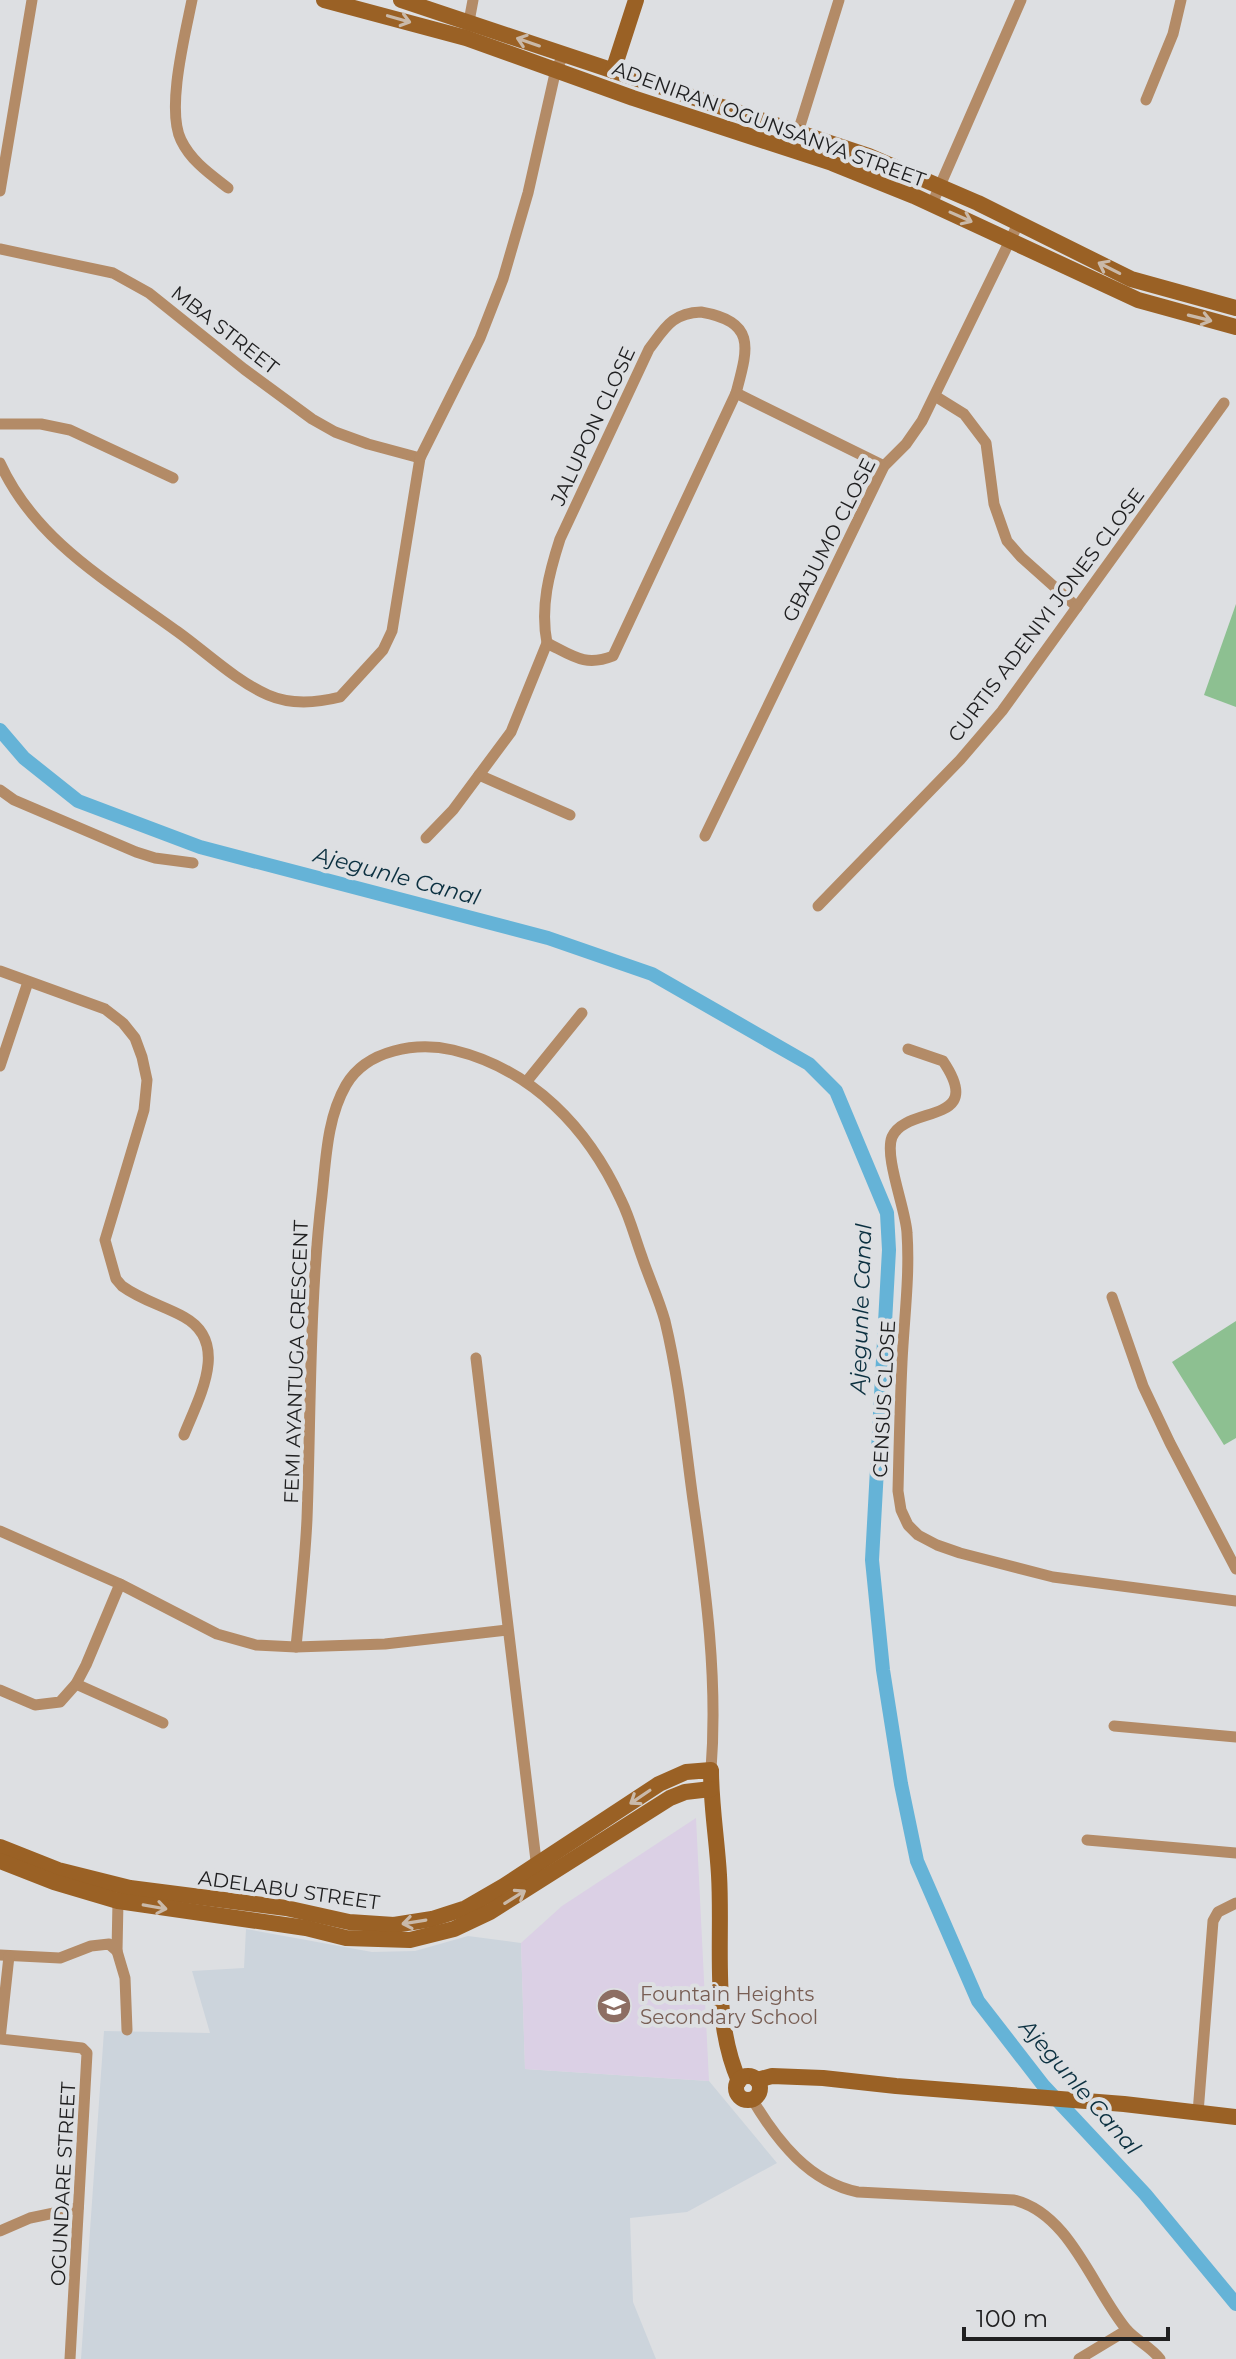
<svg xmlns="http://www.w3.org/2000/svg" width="1236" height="2359" font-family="Montserrat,sans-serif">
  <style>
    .built { fill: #ccd4dc }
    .education { fill: #dbd0e5 }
    .green { fill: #8dc091 }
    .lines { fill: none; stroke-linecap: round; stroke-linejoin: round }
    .canal { stroke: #65b3d7; stroke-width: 14 }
    .street { stroke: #b38b67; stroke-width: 11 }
    .secondary { stroke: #9a6125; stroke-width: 16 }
    .oneway { stroke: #c9b9a9 }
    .labels { text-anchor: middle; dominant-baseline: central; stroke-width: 8; stroke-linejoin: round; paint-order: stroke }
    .street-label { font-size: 20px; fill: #202021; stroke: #dddfe2 }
    .education-label { font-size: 20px; fill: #785e54; stroke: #dddfe2; text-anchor: start }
    .water-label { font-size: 22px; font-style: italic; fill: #0b3040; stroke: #dddfe2 }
  </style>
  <rect width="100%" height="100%" fill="#dddfe2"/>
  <!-- built -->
  <polygon class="built" points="246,1929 372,1952 415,1951 468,1936 521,1943 525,2069 709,2081 777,2163 687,2212 630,2218 633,2302 656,2359 81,2359 104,2031 210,2033 192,1971 244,1968"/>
  <!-- education -->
  <polygon class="education" points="696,1818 709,2081 525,2069 521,1943 562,1906"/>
  <!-- green -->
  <g class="green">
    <polygon points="1236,604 1236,707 1204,695"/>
    <polygon points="1236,1321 1236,1438 1224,1445 1172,1362"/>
  </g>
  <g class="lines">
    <!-- canal -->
    <polyline class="canal" points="0,730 24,758 78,801 200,847 548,938 652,974 809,1064 836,1091 887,1213 889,1250 872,1560 883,1670 901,1784 917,1861 978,2001 1043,2085 1145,2194 1236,2304"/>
    <!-- street -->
    <g class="street">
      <path d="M 192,0 C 185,35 166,109 181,140 C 191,161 210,174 228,188"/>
      <polyline points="468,27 473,0"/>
      <polyline points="1146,100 1173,34 1181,0"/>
      <polyline points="798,132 839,0"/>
      <polyline points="0,191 32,0"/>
      <polyline points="932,204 1021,0"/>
      <polyline points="0,249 113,273 149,293 244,369 312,419 335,432 368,444 420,458"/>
      <path d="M 701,312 C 757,322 748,348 736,393 L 613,656 C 585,667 573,656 547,643 C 540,607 549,573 560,539 L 649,349 C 665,328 672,313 701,312 Z"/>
      <polyline points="736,393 884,466"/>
      <polyline points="935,396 964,414 986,443 994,504 1007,541 1021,557 1077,607"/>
      <polyline points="0,424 41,424 70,430 173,478"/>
      <path d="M 0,463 C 36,542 111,583 178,632 C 207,653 236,681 268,695 C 291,705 316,703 340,697 L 383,650 L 392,631 L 420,458 L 480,338 L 503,279 L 528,193 L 556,69 L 564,55"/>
      <polyline points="479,775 570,815"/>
      <polyline points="0,790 14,800 136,852 155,858 193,863"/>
      <polyline points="705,836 884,466 906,444 922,421 1018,224"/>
      <polyline points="426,838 453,810 511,732 547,643"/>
      <polyline points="818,906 960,760 1002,711 1224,403"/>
      <path d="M 0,971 L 105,1009 L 123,1023 L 135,1038 L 142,1057 L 147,1080 L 144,1110 L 105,1240 L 116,1279 L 122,1286 C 141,1300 164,1306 184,1317 C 231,1343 198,1399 184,1435"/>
      <path d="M 908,1049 L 943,1061 C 987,1126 906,1104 892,1137 C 884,1157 906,1210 907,1233 C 910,1276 904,1319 902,1362 C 900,1405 899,1448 898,1491 L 901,1510 L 908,1525 L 918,1535 L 937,1545 L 960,1553 L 1053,1577 L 1236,1601"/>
      <polyline points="0,1066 28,982"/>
      <polyline points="527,1081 582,1013"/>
      <polyline points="1112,1297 1143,1386 1170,1443 1236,1569"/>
      <polyline points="476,1358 537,1869"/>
      <polyline points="0,1531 120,1584 86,1665 76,1684 60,1702 35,1705 0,1690"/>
      <polyline points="120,1584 217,1634 256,1645 296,1647 385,1644 507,1630"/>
      <path d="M 296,1647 C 300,1605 305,1562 307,1519 C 311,1411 309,1303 322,1195 C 326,1159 327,1118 346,1085 C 367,1049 417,1042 453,1050 C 532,1069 588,1128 621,1200 C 630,1218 635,1238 642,1257 C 649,1278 659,1299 665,1321 C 679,1379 685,1441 693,1500 C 706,1590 718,1679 711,1770"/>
      <polyline points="76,1684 163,1723"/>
      <polyline points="1114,1726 1236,1737"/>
      <polyline points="1087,1840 1236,1853"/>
      <polyline points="117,1951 125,1978 127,2030"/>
      <polyline points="0,1955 60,1958 91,1946 109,1944 117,1951 118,1901 123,1896"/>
      <polyline points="9,1956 0,2039 82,2048 87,2053 70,2359"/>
      <path d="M 752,2099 C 777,2141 809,2182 858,2192 L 1014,2200 C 1071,2214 1093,2290 1127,2330 C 1137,2341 1151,2347 1160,2359"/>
      <polyline points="1198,2113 1213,1921 1218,1912 1236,1903"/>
      <polyline points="0,2231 30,2218 78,2208"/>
      <polyline points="1079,2359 1127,2330"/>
    </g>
    <!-- secondary -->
    <g class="secondary">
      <polyline points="324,0 466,38 633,98 832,163 914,196 1138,300 1236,327"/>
      <polyline points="401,0 869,156 978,203 1131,279 1236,308"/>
      <polyline points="613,71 636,0"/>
      <path d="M 0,1847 L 58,1870 L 130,1888 L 286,1908 L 349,1922 L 394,1925 L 432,1919 L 466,1908 L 504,1886 L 659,1784 L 686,1772 L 711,1770 C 711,1805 717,1840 719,1875 C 723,1943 711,2017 739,2081"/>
      <polyline points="0,1861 54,1882 118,1901 306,1928 346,1938 410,1940 454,1929 490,1912 670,1798 685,1792 711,1789"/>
      <circle cx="748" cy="2088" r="12"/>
      <polyline points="757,2080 772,2076 823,2078 896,2086 1124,2104 1236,2117"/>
    </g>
  </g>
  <!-- one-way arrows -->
  <defs><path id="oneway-shaft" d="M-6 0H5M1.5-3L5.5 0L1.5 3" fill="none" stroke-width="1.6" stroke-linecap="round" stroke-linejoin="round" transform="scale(2)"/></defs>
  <g class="oneway">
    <use href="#oneway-shaft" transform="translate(399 19) rotate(16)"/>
    <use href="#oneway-shaft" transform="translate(528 42) rotate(-161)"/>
    <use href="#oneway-shaft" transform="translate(961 217) rotate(24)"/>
    <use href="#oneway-shaft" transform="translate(1109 268) rotate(-153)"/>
    <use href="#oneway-shaft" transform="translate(1200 318) rotate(14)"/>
    <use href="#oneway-shaft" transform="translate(640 1797) rotate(146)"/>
    <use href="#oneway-shaft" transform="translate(515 1897) rotate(-32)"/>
    <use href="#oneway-shaft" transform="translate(155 1907) rotate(10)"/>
    <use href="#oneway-shaft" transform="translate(414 1922) rotate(171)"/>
  </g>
  <!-- icons -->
  <defs>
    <g id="school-disc" transform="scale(1.8)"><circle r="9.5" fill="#8d6e63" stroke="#dddfe2"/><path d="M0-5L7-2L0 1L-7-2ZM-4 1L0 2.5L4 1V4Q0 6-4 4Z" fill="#fff"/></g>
  </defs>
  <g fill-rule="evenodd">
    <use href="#school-disc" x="614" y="2006"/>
  </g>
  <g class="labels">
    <!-- street labels -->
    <g class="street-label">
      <text transform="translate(769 124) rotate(20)">ADENIRAN OGUNSANYA STREET</text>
      <text transform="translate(225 330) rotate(38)">MBA STREET</text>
      <text transform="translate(593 426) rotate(-65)">JALUPON CLOSE</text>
      <text transform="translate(829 540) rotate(-63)">GBAJUMO CLOSE</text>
      <text transform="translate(1046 615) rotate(-53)">CURTIS ADENIYI JONES CLOSE</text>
      <text transform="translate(296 1362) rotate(-88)">FEMI AYANTUGA CRESCENT</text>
      <text transform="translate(884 1399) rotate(-87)">CENSUS CLOSE</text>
      <text transform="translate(289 1890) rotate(8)">ADELABU STREET</text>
      <text transform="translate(63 2184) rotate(-87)">OGUNDARE STREET</text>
    </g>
    <!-- education labels -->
    <g class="education-label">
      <text x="640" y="1994">Fountain Heights<tspan x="640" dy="23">Secondary School</tspan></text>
    </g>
    <!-- water labels -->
    <g class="water-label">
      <text transform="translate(397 876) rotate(15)">Ajegunle Canal</text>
      <text transform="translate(861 1309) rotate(-88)">Ajegunle Canal</text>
      <text transform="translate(1080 2087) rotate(49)">Ajegunle Canal</text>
    </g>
  </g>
  <!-- scale -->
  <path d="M964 2327v12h204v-12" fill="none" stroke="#202021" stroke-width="4"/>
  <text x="976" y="2327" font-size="24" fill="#202021" stroke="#dddfe2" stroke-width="6" paint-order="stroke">100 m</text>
</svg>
